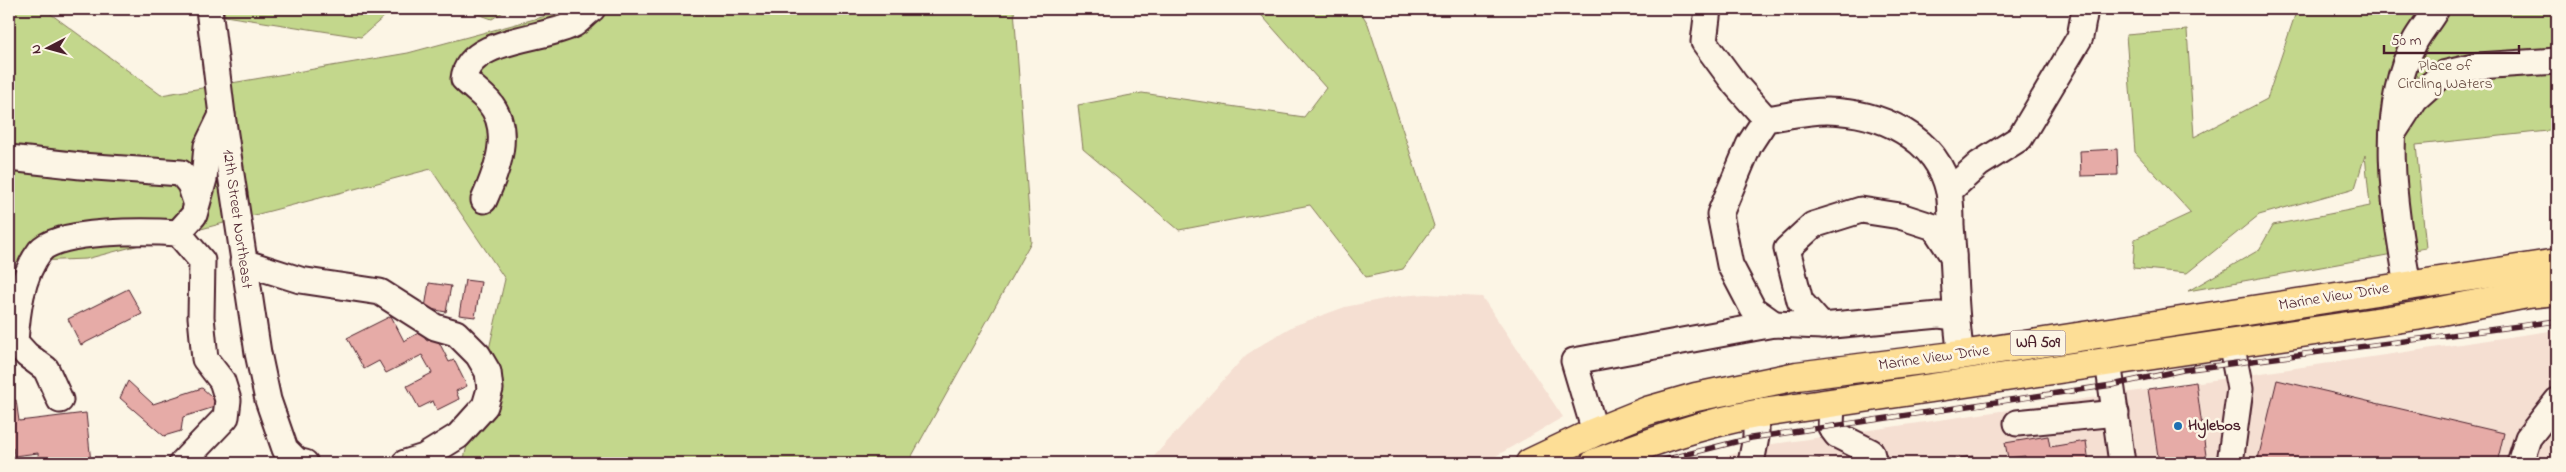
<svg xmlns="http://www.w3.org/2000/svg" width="2566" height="472" font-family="'Indie Flower',sans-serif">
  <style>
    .built { fill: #f5dfd2 }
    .green { fill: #c3d78c; stroke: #867b5c }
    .building { fill: #e6aba7; stroke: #4a1f2b }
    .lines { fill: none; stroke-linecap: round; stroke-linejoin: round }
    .minor-casing { stroke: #4a1f2b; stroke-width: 29 }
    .major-casing { stroke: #4a1f2b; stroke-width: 31 }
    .minor { stroke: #fcf5e5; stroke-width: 25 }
    .major { stroke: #fdde96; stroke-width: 28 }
    .rail-casing { stroke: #4a1f2b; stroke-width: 5.5 }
    .rail { stroke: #fcf5e5; stroke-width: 4; stroke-dasharray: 11; stroke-linecap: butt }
    .poi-dot { fill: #1f6fb2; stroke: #fcf5e5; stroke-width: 2 }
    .labels { text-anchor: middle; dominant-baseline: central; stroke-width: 5; stroke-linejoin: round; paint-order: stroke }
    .shield { fill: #fcf5e5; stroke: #7f5f63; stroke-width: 1 }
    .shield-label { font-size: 15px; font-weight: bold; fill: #4a1f2b }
    .park-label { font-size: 16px; fill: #684d43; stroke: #fcf5e5 }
    .street-label { font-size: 16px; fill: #4a1f2b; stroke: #fcf5e5 }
    .poi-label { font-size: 16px; font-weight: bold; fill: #4a1f2b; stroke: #fcf5e5; text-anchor: start }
  </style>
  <rect width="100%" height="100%" fill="#fcf5e5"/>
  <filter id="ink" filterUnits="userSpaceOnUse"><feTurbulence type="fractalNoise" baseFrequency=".02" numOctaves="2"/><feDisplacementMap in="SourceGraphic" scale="10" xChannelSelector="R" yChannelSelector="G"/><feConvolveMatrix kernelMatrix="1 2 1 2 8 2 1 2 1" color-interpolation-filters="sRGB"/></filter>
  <g filter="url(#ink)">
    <!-- built -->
    <g class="built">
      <polygon points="1426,294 1482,297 1563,417 1484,463 1148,463 1246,355 1269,340 1293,326 1345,307 1399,296"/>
      <polygon points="2557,330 2557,463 1701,463 1766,445"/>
    </g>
    <!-- green -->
    <g class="green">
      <polygon points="9,9 44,9 161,95 408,53 572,9 1014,9 1031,242 908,463 463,463 505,279 431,169 86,259 9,262"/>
      <polygon points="224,9 393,9 361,37 225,16"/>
      <polygon points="464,9 508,9 492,19"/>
      <polygon points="1256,9 1359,9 1368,24 1434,226 1403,269 1366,277 1310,205 1179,230 1083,149 1078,105 1142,93 1304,117 1326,88"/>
      <polygon points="2297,9 2557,9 2557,130 2416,145 2426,248 2188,291 2259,250 2273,225 2370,206 2365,155 2355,188 2259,215 2187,273 2133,268 2135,239 2191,213 2135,152 2126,35 2187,30 2194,137 2267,99"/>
    </g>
    <!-- building -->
    <g class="building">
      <polygon points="2117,149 2118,175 2081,176 2080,151"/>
      <polygon points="465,280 481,282 475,317 459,315"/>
      <polygon points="429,283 451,286 446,312 425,308"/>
      <polygon points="128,289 142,314 81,345 68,319"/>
      <polygon points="391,316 404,341 422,331 427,341 436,336 449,362 454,360 467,386 456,391 459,399 437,410 433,401 419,408 407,386 432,373 422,355 386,373 379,361 364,369 347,338"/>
      <polygon points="2277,380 2504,433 2497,463 2257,463"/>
      <polygon points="128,381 153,404 202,388 221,405 183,417 181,431 164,436 120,398"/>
      <polygon points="2196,382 2207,463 2159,463 2148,389"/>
      <polygon points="16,400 19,421 86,413 91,463 39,463 38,453 14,456 13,448 9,449 9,401"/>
      <polygon points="2048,436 2050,447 2086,441 2089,463 2026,463 2025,456 2008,458 2005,443"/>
      <polygon points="1973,456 1974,463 1928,463"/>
      <polygon points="1820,459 1821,463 1795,463"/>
    </g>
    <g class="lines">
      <!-- minor casing -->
      <g class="minor-casing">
        <g id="minor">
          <polyline points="209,9 222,115 258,353 268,400 285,449 297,461 305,463"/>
          <polyline points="1708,9 1704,42 1735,84 1766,119"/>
          <polyline points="2395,130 2415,99 2443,74 2478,66 2557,61"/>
          <polyline points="9,158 81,166 181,173 190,184 196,202"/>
          <polyline points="1949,191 1979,164 2020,138 2080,37 2085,9"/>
          <path d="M 484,200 C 497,171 513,130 489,102 C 482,94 472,87 464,79 C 468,38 545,40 574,24 C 580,20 586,13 592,9"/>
          <polyline points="178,233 194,215 204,179 207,146 222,115"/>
          <polyline points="243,262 300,280 380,292 435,327 456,333 478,355 488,372 490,389 485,406 458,436 424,457 405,463"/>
          <path d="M 2408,286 C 2395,210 2377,113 2415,41 C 2421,30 2430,20 2436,9"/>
          <path d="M 1774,324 L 1753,309 L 1730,265 L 1720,214 L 1749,145 L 1766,119 C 1786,116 1807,111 1827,111 C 1879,112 1937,136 1949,192 C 1951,203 1951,215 1951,226 C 1955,269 1954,312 1961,355"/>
          <polyline points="1822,326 1800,301 1787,249 1813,225 1861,210 1900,216 1934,227 1953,256"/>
          <polyline points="2108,361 2122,463"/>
          <path d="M 60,400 L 46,369 L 27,355 L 15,342 C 17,313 21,276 40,251 C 58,229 150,231 178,233 L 202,261 L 201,317 L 205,359 L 222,381 L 228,400 L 226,417 L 182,463"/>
          <polyline points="1832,402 1831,427 1837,435 1871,452 1874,463"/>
          <polyline points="2017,423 2116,413"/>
          <polyline points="1595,432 1574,361 1774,324 1822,326 1939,315 1955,317"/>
          <polyline points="1751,463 1756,437 1756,414"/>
          <polyline points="2230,463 2240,389 2231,343"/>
          <polyline points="2520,463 2528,438 2557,401"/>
        </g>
      </g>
      <!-- major casing -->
      <g class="major-casing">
        <g id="major">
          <polyline points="1530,463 1595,432 1647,411 1696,397 1797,376 1961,355 2557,263"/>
          <path d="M 1595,463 C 1648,443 1700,424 1756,414 L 2416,316 L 2527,294 L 2557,291"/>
        </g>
      </g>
      <!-- minor -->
      <use href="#minor" class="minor"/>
      <!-- major -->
      <use href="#major" class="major"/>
      <!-- rail casing -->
      <g class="rail-casing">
        <polyline id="rail" points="1652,463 1751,438 2112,385 2183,370 2557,321"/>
      </g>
      <!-- rail -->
      <use href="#rail" class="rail"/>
    </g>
  </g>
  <!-- markers -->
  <circle class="poi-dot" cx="2178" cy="426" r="5"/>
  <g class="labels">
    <!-- shield labels -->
    <rect class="shield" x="2010.5" y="330.5" width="55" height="25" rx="4"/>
    <g class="shield-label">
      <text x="2038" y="343">WA 509</text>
    </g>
    <!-- park labels -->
    <g class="park-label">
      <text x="2445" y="66">Place of<tspan x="2445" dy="18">Circling Waters</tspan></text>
    </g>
    <!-- street labels -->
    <g class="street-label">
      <text transform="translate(237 219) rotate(82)">12th Street Northeast</text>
      <text transform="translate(2334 297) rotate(-9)">Marine View Drive</text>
      <text transform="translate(1934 358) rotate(-8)">Marine View Drive</text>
    </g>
    <!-- poi labels -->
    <g class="poi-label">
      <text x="2188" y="426">Hylebos</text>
    </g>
  </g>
  <!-- margin -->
  <rect width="2566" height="472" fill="none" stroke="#fcf5e5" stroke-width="30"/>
  <rect x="15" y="15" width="2536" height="442" fill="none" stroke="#4a1f2b" stroke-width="2" filter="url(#ink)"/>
  <!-- north arrow -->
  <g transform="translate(48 48) rotate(264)" stroke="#fcf5e5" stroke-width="4" paint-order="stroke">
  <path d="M0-4L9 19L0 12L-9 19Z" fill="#4a1f2b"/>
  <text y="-8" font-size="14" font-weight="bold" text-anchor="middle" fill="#4a1f2b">N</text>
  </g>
  <!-- scale -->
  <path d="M2384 45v8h135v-8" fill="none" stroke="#4a1f2b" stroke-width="2.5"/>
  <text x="2391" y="45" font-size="15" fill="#4a1f2b" stroke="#fcf5e5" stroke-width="4" paint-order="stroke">50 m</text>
</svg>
